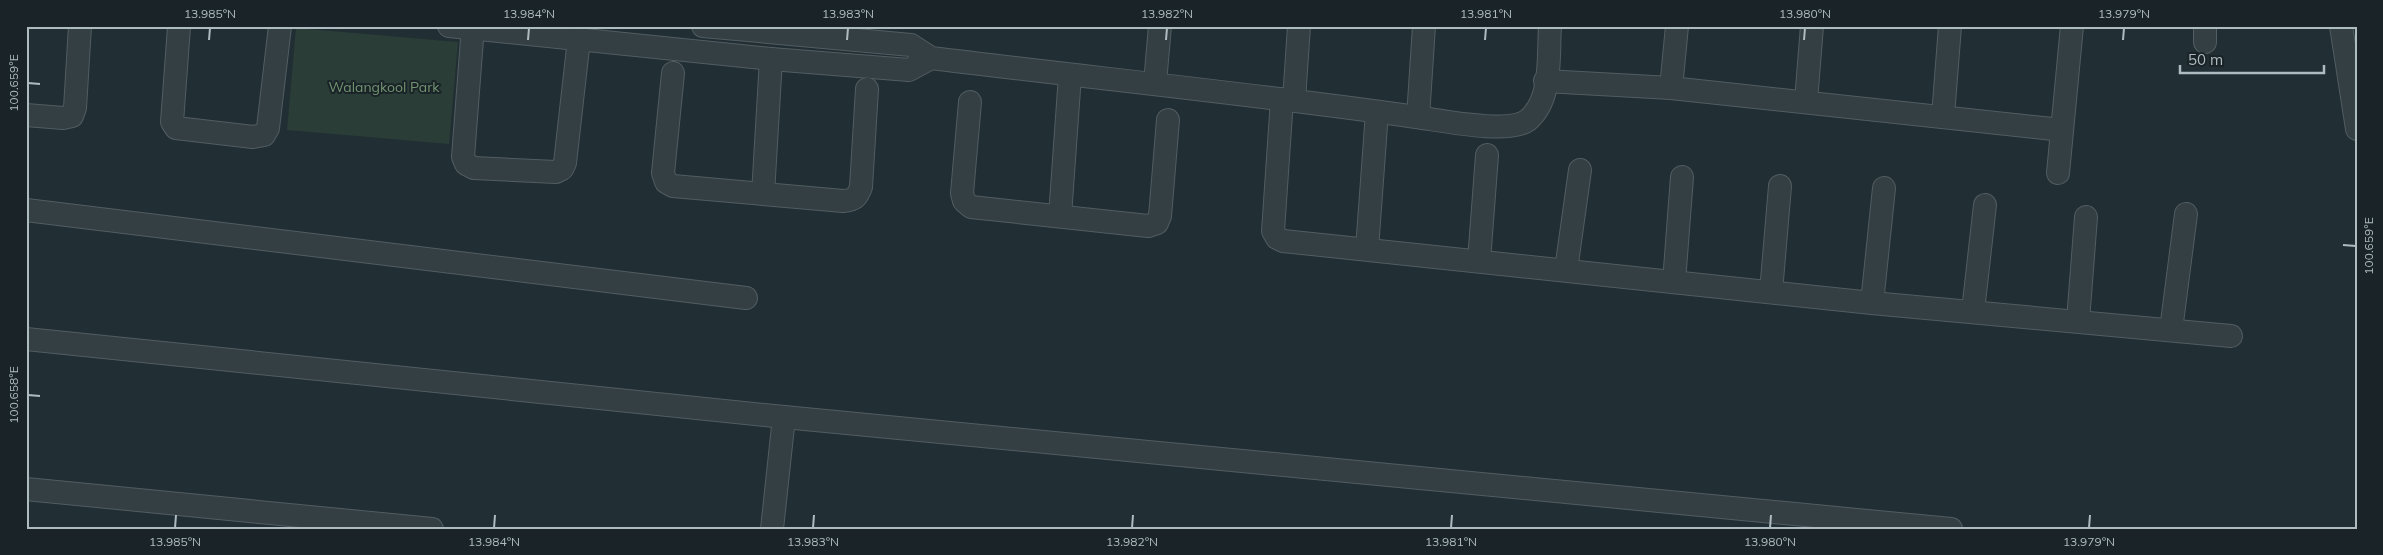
<svg xmlns="http://www.w3.org/2000/svg" width="2383" height="555" font-family="Mulish,sans-serif">
  <style>
    .green { fill: #2a3d37 }
    .lines { fill: none; stroke-linecap: round; stroke-linejoin: round }
    .street-casing { stroke: #515d62; stroke-width: 24 }
    .street { stroke: #343f44; stroke-width: 22 }
    .ticks { fill: none; stroke: #aebbc1; stroke-width: 2 }
    .labels { text-anchor: middle; dominant-baseline: central; stroke-width: 4; stroke-linejoin: round; paint-order: stroke }
    .park-label { font-size: 14px; fill: #729470; stroke: #1a2428 }
    .neatline { fill: none; stroke: #aebbc1; stroke-width: 2 }
    .ticks-label { font-size: 12px; text-anchor: middle; fill: #aebbc1 }
  </style>
  <rect width="100%" height="100%" fill="#212e33"/>
  <!-- green -->
  <polygon class="green" points="296,28 458,42 449,144 287,130"/>
  <g class="lines">
    <!-- street casing -->
    <g class="street-casing">
      <g id="street">
        <polyline points="449,26 771,59 909,70 931,58"/>
        <polyline points="473,26 463,157 466,164 474,168 556,172 562,169 565,163 579,39"/>
        <path d="M 703,26 L 911,45 L 931,58 C 1093,78 1255,94 1416,117 C 1440,120 1509,135 1528,120 C 1553,99 1548,55 1550,26"/>
        <polyline points="2341,26 2357,129"/>
        <polyline points="179,27 172,122 176,128 253,137 264,135 268,128 280,26"/>
        <polyline points="2205,42 2205,26"/>
        <path d="M 673,73 L 663,173 L 666,182 L 673,186 L 843,201 C 854,200 857,198 861,187 L 867,89"/>
        <polyline points="1545,81 1671,88 2062,130"/>
        <polyline points="1155,83 1160,26"/>
        <polyline points="1671,88 1677,26"/>
        <polyline points="1282,99 1273,231 1277,238 1283,241 1872,303 2231,336"/>
        <polyline points="1294,100 1299,26"/>
        <polyline points="1806,101 1812,26"/>
        <polyline points="970,102 962,193 964,201 971,207 1148,226 1157,223 1160,216 1168,120"/>
        <polyline points="26,115 63,118 72,116 75,108 80,26"/>
        <polyline points="1943,116 1950,26"/>
        <polyline points="1418,117 1424,26"/>
        <polyline points="2058,173 2072,26"/>
        <polyline points="763,194 771,59"/>
        <polyline points="26,210 746,298"/>
        <polyline points="1060,216 1070,75"/>
        <polyline points="1367,249 1377,112"/>
        <polyline points="1479,261 1487,155"/>
        <polyline points="1566,270 1580,170"/>
        <polyline points="1674,282 1682,177"/>
        <polyline points="1771,292 1780,186"/>
        <polyline points="1872,303 1884,188"/>
        <polyline points="1973,311 1985,205"/>
        <polyline points="2078,321 2086,217"/>
        <polyline points="2171,330 2186,214"/>
        <polyline points="26,339 784,417 1951,529"/>
        <polyline points="26,489 432,529"/>
        <polyline points="772,529 784,417"/>
      </g>
    </g>
    <!-- street -->
    <use href="#street" class="street"/>
  </g>
  <!-- ticks -->
  <path class="ticks" d="M 209,40 L 210,28M 528,40 L 529,28M 847,40 L 848,28M 1166,40 L 1167,28M 1485,40 L 1486,28M 1804,40 L 1805,28M 2123,40 L 2124,28M 28,83 L 40,84M 2343,245 L 2356,246M 28,395 L 40,396M 175,528 L 176,515M 494,528 L 495,515M 813,528 L 814,515M 1132,528 L 1133,515M 1451,528 L 1452,515M 1770,528 L 1771,515M 2089,528 L 2090,515"/>
  <g class="labels">
    <!-- park labels -->
    <g class="park-label">
      <text x="384" y="87">Walangkool Park</text>
    </g>
  </g>
  <!-- border -->
  <rect width="2383" height="555" fill="none" stroke="#1a2428" stroke-width="55"/>
  <!-- scale -->
  <path d="M2180 65v8h144v-8" fill="none" stroke="#aebbc1" stroke-width="2.5"/>
  <text x="2188" y="65" font-size="15" fill="#aebbc1" stroke="#1a2428" stroke-width="4" paint-order="stroke">50 m</text>
  <rect x="28" y="28" width="2328" height="500" class="neatline"/>
  <g class="ticks-label">
    <text x="210" y="18">13.985°N</text>
    <text x="529" y="18">13.984°N</text>
    <text x="848" y="18">13.983°N</text>
    <text x="1167" y="18">13.982°N</text>
    <text x="1486" y="18">13.981°N</text>
    <text x="1805" y="18">13.980°N</text>
    <text x="2124" y="18">13.979°N</text>
    <text transform="translate(14 83) rotate(-90)" y="4">100.659°E</text>
    <text transform="translate(2369 246) rotate(-90)" y="4">100.659°E</text>
    <text transform="translate(14 395) rotate(-90)" y="4">100.658°E</text>
    <text x="175" y="546">13.985°N</text>
    <text x="494" y="546">13.984°N</text>
    <text x="813" y="546">13.983°N</text>
    <text x="1132" y="546">13.982°N</text>
    <text x="1451" y="546">13.981°N</text>
    <text x="1770" y="546">13.980°N</text>
    <text x="2089" y="546">13.979°N</text>
  </g>
</svg>
